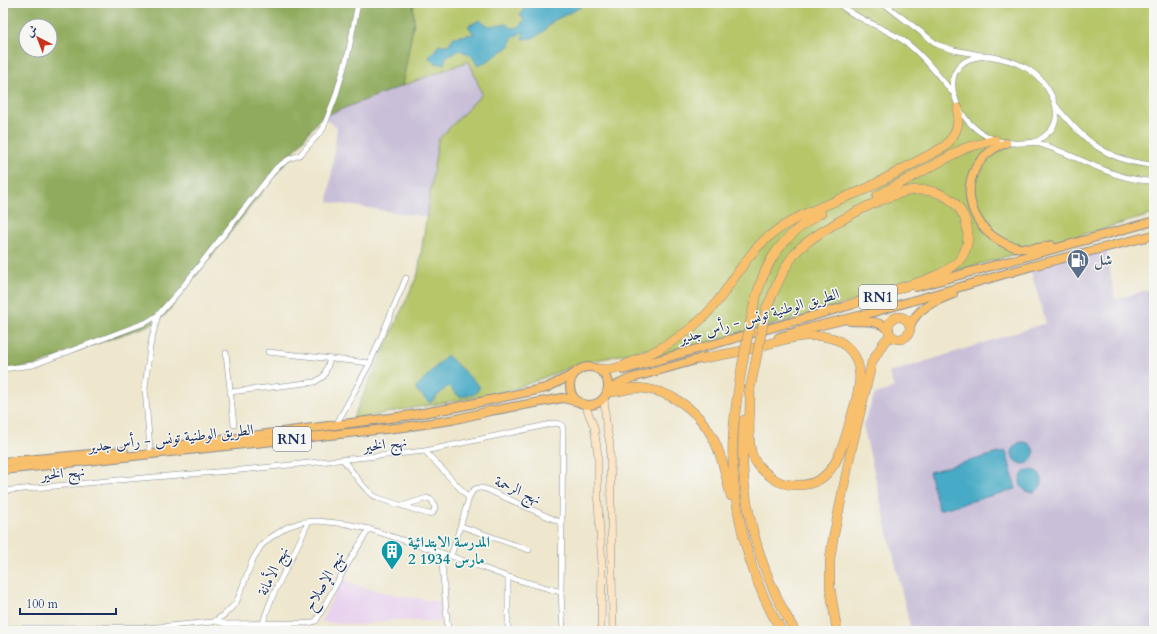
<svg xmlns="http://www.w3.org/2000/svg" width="1157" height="634" font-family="Cardo,Amiri,serif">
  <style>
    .built { fill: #e8d2ef }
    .industrial { fill: #c9bfd8 }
    .green { fill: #b6c669; stroke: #687a64 }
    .forest { fill: #90ab5d; stroke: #566d5e; fill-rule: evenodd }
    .water { fill: #46aac6; stroke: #306c92 }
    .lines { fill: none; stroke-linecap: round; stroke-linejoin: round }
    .street-casing { stroke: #848b96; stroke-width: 6 }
    .secondary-casing { stroke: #848b96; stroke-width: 8 }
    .primary-casing { stroke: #848b96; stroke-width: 10 }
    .highway-casing { stroke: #848b96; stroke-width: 10 }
    .street { stroke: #fff; stroke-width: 5 }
    .secondary { stroke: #fce5c4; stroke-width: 7 }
    .primary { stroke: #f8bf6c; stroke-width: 8 }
    .highway { stroke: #f8bf6c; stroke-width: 9 }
    .highway-bridge-casing { stroke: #848b96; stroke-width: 10; stroke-linecap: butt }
    .highway-bridge { stroke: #f8bf6c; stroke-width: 9 }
    .labels { text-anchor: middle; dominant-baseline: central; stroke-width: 3; stroke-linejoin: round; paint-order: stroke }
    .shield { fill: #f6f6f2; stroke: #5d6b8a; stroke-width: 1 }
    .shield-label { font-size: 14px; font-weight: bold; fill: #1b2f5e }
    .service-label { font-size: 15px; font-weight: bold; fill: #4e5e75; stroke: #f6f6f2; text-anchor: start }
    .street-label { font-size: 15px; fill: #1b2f5e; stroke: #f6f6f2 }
    .culture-label { font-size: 15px; font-weight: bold; fill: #0d838f; stroke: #f6f6f2; text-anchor: start }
  </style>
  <rect width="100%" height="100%" fill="#f6f6f2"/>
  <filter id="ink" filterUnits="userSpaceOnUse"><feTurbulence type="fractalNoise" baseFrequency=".025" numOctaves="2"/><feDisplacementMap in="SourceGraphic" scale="8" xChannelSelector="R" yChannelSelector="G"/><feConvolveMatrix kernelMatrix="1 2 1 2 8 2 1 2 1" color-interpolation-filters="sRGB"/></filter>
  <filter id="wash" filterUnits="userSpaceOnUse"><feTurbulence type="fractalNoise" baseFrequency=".012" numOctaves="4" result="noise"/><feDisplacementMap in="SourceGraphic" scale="16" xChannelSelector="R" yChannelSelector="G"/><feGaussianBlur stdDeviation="0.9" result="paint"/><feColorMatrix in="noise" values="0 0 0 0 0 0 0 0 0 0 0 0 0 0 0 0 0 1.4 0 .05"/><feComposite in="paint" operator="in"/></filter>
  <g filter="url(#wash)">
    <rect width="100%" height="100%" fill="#eee7ce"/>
    <!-- built -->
    <polygon class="built" points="342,579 362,587 392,594 440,602 441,622 394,620 357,625 321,622"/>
    <!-- industrial -->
    <g class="industrial">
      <polygon points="469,60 483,94 438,140 426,217 328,202 337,127 321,117"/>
      <polygon points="1106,247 1115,299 1154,288 1154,631 911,631 863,425 875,394 886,391 894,387 889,373 1046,323 1030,268"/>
    </g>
    <!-- green -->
    <polygon class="green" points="413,3 1154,3 1154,214 953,272 802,317 651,358 648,349 579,364 504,393 406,409 352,420 418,274 438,140 482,94 469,61 402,86 414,21"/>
    <!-- forest -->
    <path class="forest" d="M 3,3 L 413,3 L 414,21 L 402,86 L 321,117 L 166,314 L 155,323 L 34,366 L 3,371 ZM 26,26 L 50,26 L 50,50 L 26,50 Z"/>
    <!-- water -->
    <g class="water">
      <polygon points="527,3 565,3 565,6 573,3 579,3 581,7 553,21 544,31 533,38 522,39 524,31 512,38 510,46 486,62 477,65 472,56 460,50 446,57 444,64 434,63 429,57 439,45 448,45 454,37 474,34 468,26 480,20 489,26 506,24 512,28 519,27 524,20 520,15"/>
      <polygon points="447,355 480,387 475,394 460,397 448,386 430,403 415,389"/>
      <circle cx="1023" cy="453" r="11"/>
      <polygon points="1006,451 1016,489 939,510 929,472"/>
      <circle cx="1031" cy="481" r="11"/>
    </g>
  </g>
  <g filter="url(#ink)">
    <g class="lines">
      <!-- street casing -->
      <g class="street-casing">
        <g id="street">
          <path d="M 838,3 C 855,19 884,27 904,41 C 923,55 937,74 952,92"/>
          <polyline points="883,3 938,45 954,50 981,55"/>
          <path d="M 987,56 C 1002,58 1015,61 1028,69 C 1046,80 1066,110 1051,130 C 1046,135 1041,140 1034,142 C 1030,143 1026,143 1022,143 C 990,146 962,125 954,94 C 951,82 953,70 964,62 C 971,57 980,57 987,56 Z"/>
          <path d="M 1056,106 C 1083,140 1108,162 1154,165"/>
          <path d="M 1034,142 C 1075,153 1111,181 1154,181"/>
          <polyline points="268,352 370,363"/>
          <polyline points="226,353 234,425"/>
          <polyline points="3,369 33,365 147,322 158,315 180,290 277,167 289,159 300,155 323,129 335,98 348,54 358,3"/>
          <polyline points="230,392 315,382 324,376 330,359"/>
          <polyline points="336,425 370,363 406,278"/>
          <polyline points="150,449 145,388 150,346 158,315"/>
          <polyline points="425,451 469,498 451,556"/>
          <path d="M 344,461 C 353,472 365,492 378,498 L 428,514 L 433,513 L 435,507 L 432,500 L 427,498 L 402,506"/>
          <polyline points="3,491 118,480 241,470 425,451 556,423 562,425 563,430 561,592 563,631"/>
          <path d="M 469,498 C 472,489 477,486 486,489 L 562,523"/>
          <polyline points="461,526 529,550"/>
          <polyline points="441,553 448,631"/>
          <polyline points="508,577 508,631"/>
          <polyline points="216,621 226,624 310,623 316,621 344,570 369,529"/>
          <polyline points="3,628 52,628 157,627 213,622 224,615 236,603 239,596 253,559 261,546 270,538 287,527 302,522 318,521 347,524 369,529 451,556 508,577 561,592"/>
          <path d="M 261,631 C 270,591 294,559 308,522"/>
        </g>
      </g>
      <!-- secondary casing -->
      <g class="secondary-casing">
        <g id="secondary">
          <polyline points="604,398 606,424 610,444 613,631"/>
          <polyline points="585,405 594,427 598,455 598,502 602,565 601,631"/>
        </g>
      </g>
      <!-- primary casing -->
      <g class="primary-casing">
        <g id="primary">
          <path d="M 1006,143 C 1002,145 996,147 992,150 C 955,176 967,227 1006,244 C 1020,250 1037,249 1051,245"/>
          <polyline points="916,287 1154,221"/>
          <path d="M 850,321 C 866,322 875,319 889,329"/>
          <path d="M 910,326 C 917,308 935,301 953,294"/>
          <polyline points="779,337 809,328 867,314 1032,266 1154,235"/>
          <circle cx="589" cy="386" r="19"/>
          <polyline points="623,370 851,305"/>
          <polyline points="608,389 632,378 706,357"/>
          <polyline points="167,447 405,416 452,408 546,388 574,374"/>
          <polyline points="3,462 124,451"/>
          <polyline points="3,470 404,427 452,420 490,411 563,398 579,402"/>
        </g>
      </g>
      <!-- highway casing -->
      <g class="highway-casing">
        <g id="highway">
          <path d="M 862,191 L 944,147 C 957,134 959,126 958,108"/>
          <polyline points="877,196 965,148 995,140"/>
          <path d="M 766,309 C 775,290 783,267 797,251 C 816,231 893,188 920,190 C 931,190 943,194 951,200 C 971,216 975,250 953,266 C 938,277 920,282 903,287 C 884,294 865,300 846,306"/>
          <path d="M 752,314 C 762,266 778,238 821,213"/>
          <circle cx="899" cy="328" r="11"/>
          <path d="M 700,359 C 714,356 728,354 742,351 C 768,345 805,330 831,338 C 837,339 843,343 847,347 C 869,366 857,398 850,421 C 843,448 833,487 797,485 C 789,485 781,484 774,479 C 764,472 754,464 751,451 C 747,431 751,409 750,388"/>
          <path d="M 742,366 C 738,390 734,414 733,438 C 730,501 748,577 782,631"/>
          <path d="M 597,369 C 602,369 608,370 612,369 C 625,367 637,360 649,354 C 674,342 698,326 716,303 C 733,282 747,254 768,237 C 796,214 834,202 866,189"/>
          <path d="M 607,392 C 617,393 627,388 637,388 C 677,390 708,418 720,455 C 725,469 727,483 731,496"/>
          <polyline points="749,394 755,365"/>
          <path d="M 744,420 C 737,493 757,568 795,631"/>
          <polyline points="837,631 830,587 830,559 833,539 851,451 872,362 884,342 891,335"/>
        </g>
      </g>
      <!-- street -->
      <use href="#street" class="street"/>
      <!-- secondary -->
      <use href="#secondary" class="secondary"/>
      <!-- primary -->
      <use href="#primary" class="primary"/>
      <!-- highway -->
      <use href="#highway" class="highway"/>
      <!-- highway-bridge casing -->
      <g class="highway-bridge-casing">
        <g id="highway-bridge">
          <polyline points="755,365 766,309"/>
          <polyline points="742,366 752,314"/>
        </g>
      </g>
      <!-- highway-bridge -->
      <use href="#highway-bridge" class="highway-bridge"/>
    </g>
  </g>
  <!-- icons -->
  <defs>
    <g id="fuel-pin" transform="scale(1.15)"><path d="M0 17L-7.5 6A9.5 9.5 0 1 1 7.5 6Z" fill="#5c6f8a" stroke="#f6f6f2"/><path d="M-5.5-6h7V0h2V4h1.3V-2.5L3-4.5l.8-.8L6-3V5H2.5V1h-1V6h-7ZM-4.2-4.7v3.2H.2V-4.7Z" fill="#fff"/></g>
    <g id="building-pin" transform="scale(1.15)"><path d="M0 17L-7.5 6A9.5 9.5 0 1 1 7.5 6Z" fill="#0f9aa8" stroke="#f6f6f2"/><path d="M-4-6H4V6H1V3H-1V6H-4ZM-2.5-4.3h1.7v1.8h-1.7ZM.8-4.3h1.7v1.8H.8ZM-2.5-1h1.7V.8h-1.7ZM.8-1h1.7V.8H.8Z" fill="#fff"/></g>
  </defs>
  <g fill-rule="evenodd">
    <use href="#fuel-pin" x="1078" y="260"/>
    <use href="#building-pin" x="392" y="551"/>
  </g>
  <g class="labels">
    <!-- shield labels -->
    <g class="shield">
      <rect x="859" y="285" width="38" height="24" rx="3"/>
      <rect x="273" y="427" width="38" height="24" rx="3"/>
    </g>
    <g class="shield-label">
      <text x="878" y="297">RN1</text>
      <text x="292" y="439">RN1</text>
    </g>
    <!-- service labels -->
    <g class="service-label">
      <text x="1094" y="260">شل</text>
    </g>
    <!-- street labels -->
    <g class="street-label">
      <text transform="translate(759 316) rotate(-16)">الطريق الوطنية تونس - رأس جدير</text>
      <text transform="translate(171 438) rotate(-6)">الطريق الوطنية تونس - رأس جدير</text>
      <text transform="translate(385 444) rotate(-7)">نهج الخير</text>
      <text transform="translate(63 473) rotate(-5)">نهج الخير</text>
      <text transform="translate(518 490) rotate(24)">نهج الرحمة</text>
      <text transform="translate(273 571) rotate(-64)">نهج الأمانة</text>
      <text transform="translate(324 581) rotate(-60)">نهج الإصلاح</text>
    </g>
    <!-- culture labels -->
    <g class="culture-label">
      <text x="408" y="542">المدرسة الابتدائية<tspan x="408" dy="17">2 مارس 1934</tspan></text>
    </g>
  </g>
  <!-- margin -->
  <rect width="1157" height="634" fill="none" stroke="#f6f6f2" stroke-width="16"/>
  <!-- north arrow -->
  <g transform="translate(38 38) rotate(318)"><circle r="19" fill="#f6f6f2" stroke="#9ea6b7"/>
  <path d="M0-3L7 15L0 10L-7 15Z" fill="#c8321e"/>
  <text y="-6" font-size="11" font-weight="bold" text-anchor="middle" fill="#1b2f5e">ش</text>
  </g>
  <!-- scale -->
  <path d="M20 608v6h96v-6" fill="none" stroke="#1b2f5e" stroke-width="2"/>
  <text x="26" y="608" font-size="12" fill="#1b2f5e" stroke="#f6f6f2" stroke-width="3" paint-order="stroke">100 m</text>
</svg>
